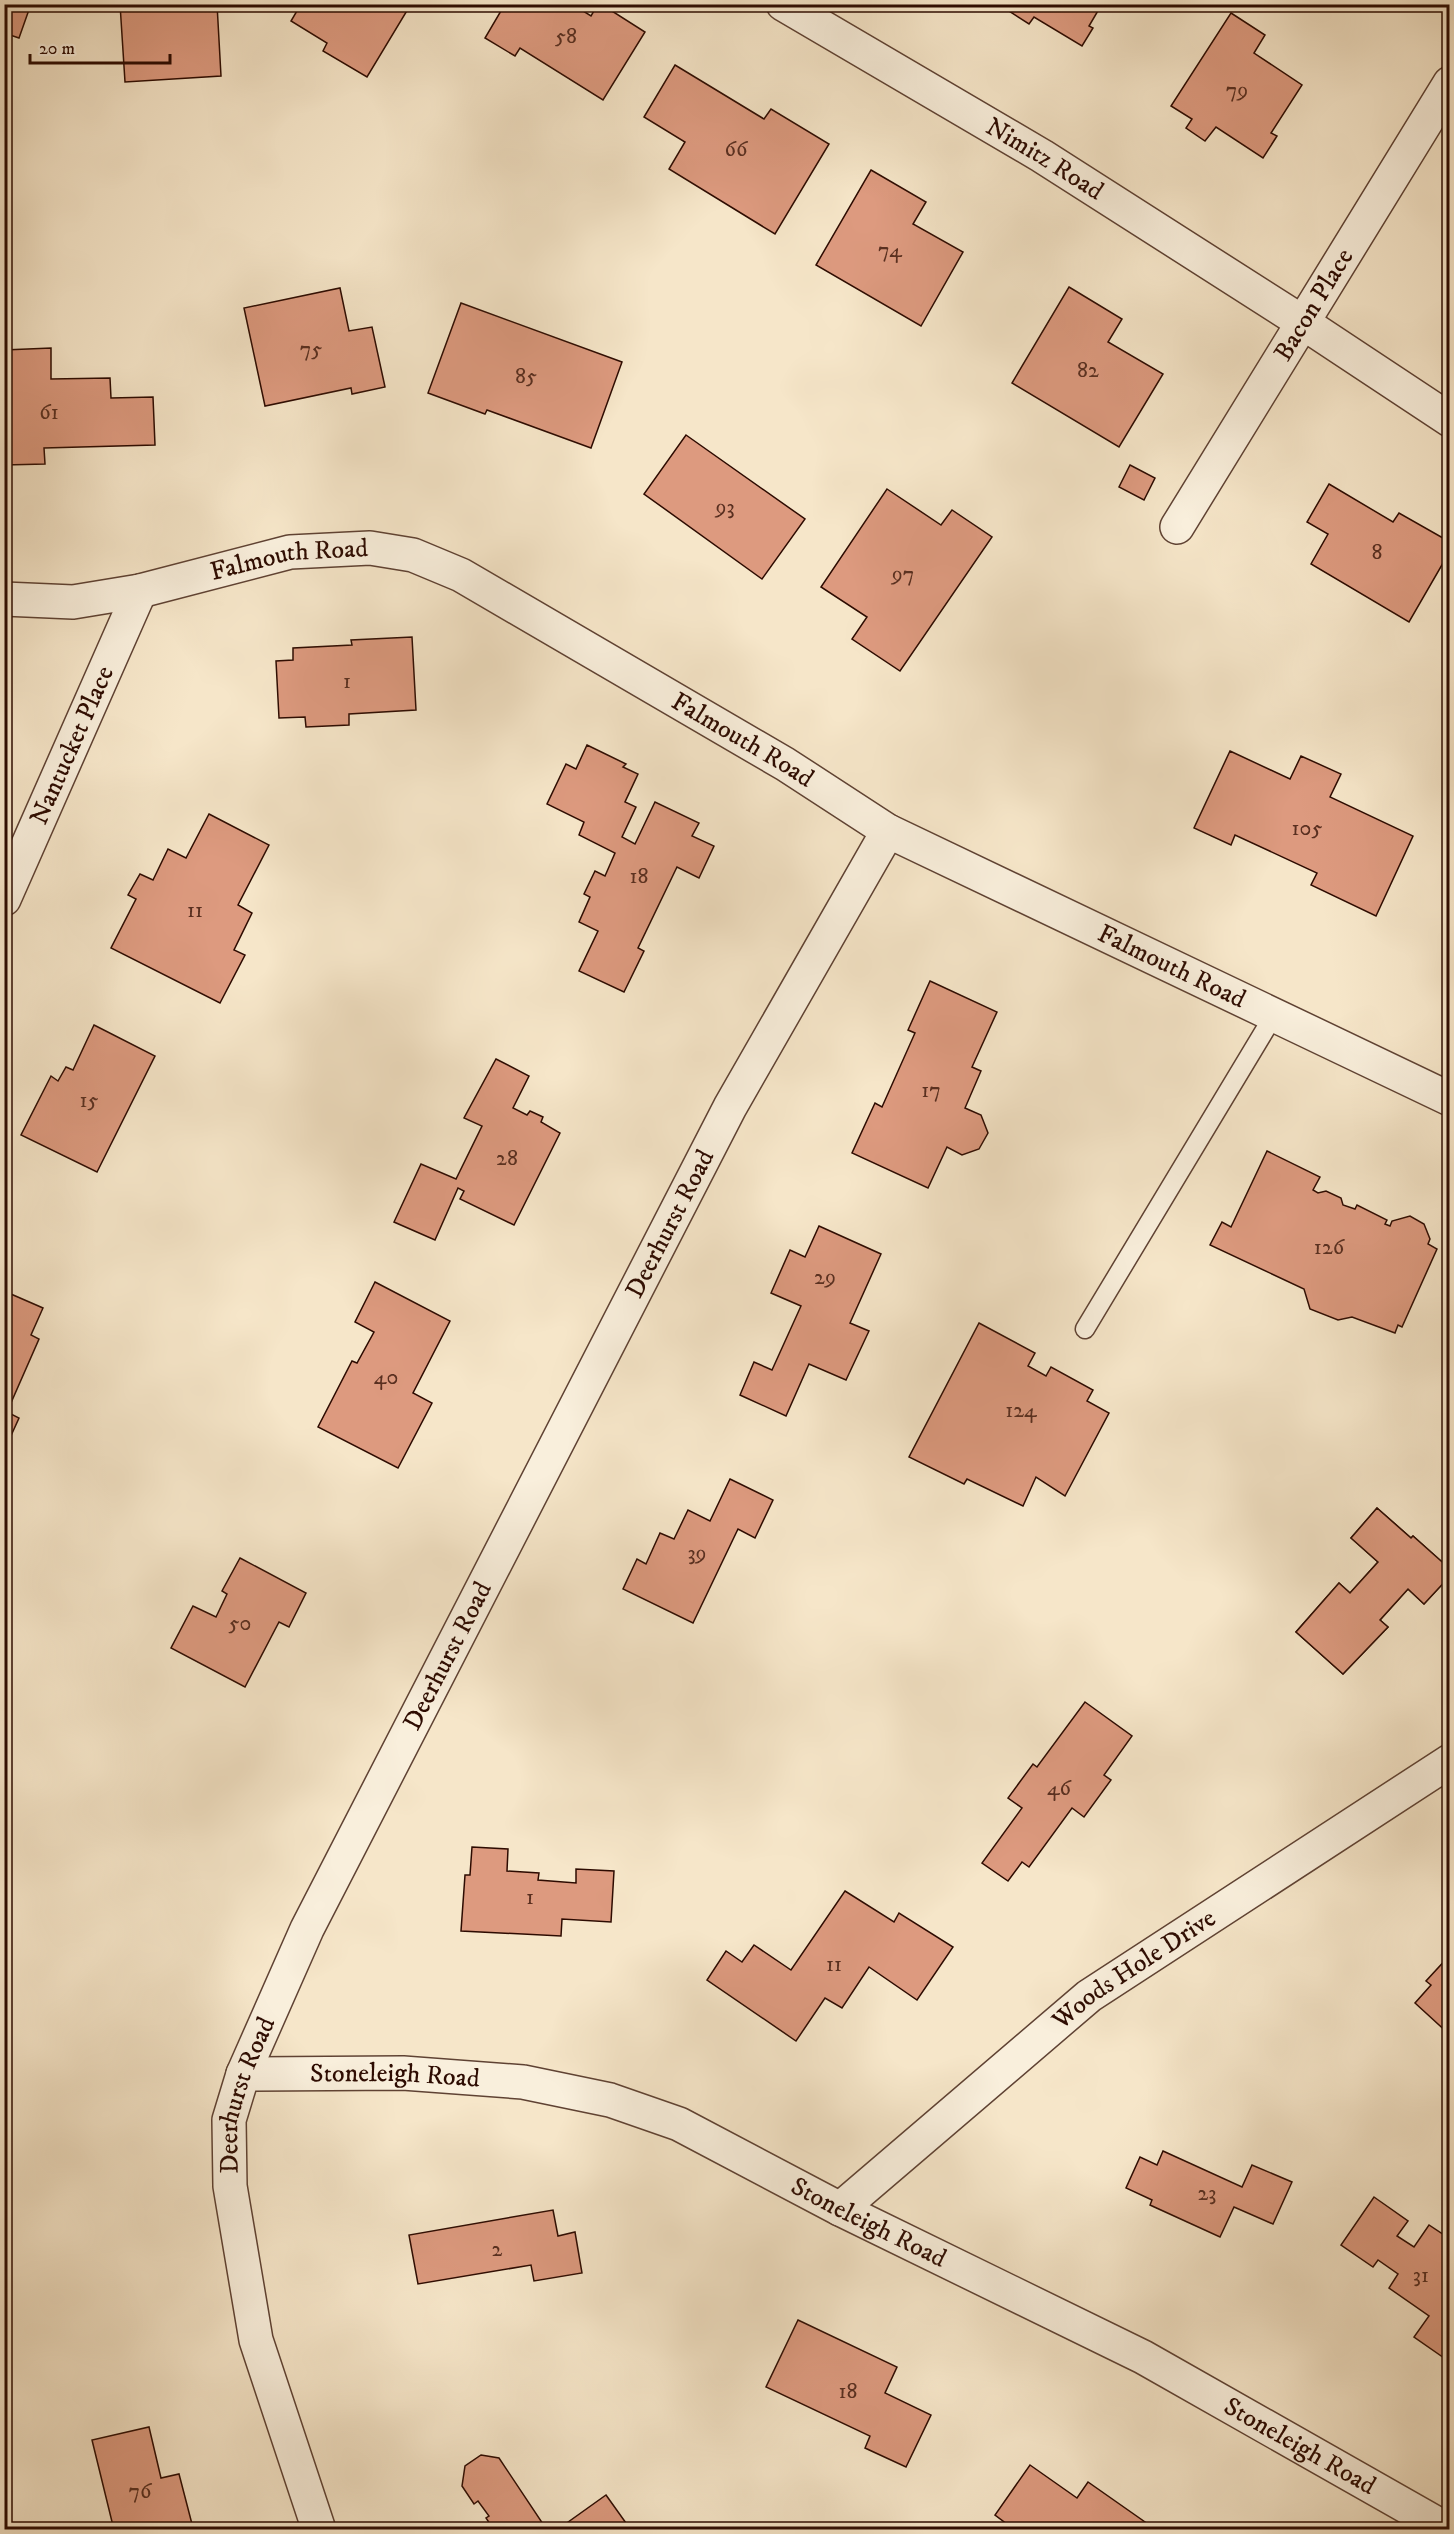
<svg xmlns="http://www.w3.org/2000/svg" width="1454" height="2534" font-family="'IM FELL DW Pica',serif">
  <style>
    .building { fill: #dd9a7f; stroke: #2d0b01; stroke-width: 1.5 }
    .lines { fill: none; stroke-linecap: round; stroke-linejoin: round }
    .service-casing { stroke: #5f4233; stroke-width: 21 }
    .minor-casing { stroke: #5f4233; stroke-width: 36 }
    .service { stroke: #f9efdc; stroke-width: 18 }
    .minor { stroke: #f9efdc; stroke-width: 33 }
    .labels { text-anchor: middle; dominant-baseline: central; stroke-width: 4.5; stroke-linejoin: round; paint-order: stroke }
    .number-label { font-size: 22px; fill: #592f20 }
    .street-label { font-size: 26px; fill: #2d0b01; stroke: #f9efdc }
  </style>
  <rect width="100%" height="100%" fill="#f6e6c9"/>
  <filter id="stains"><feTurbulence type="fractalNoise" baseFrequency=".00333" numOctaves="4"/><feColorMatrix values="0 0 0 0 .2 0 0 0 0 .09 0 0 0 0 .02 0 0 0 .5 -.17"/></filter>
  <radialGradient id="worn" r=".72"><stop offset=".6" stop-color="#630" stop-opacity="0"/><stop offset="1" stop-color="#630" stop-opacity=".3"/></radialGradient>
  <!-- building -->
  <g class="building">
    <polygon points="6,4 31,4 19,38 4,33"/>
    <polygon points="120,4 217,4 221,76 125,82"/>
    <polygon points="301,4 411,4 367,77 323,51 327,43 291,21"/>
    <polygon points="505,4 572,4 591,16 598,4 601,4 645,32 603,100 520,48 515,56 485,38"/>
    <polygon points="998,4 1102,4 1089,26 1093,28 1082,46 1034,17 1029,24"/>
    <polygon points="1231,13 1265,35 1254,53 1302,85 1271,133 1277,136 1263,158 1216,127 1205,141 1186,128 1192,119 1171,106"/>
    <polygon points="675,65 764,119 771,109 829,144 775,234 669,169 685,142 644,117"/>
    <polygon points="871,170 926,202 913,224 963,252 921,326 816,265"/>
    <polygon points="1069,287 1122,319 1108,342 1163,374 1119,447 1012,383"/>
    <polygon points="340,288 349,331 372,327 385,387 352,394 351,388 265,406 244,308"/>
    <polygon points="461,303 622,362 591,448 487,410 485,414 428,393"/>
    <polygon points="51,348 51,379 110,378 111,398 153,397 155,445 44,448 45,464 4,465 4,350"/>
    <polygon points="686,435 805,519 762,579 644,494"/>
    <polygon points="1130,465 1155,478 1144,500 1119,487"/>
    <polygon points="1329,484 1393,522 1399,513 1450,542 1450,551 1409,622 1311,564 1328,534 1307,522"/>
    <polygon points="887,489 941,525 952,510 992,537 900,671 852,639 867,617 821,587"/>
    <polygon points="412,637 416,710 349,714 349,725 306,727 305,717 279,718 276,661 293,660 293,648 352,645 351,640"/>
    <polygon points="587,745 626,764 623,767 638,774 625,802 636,807 622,837 635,844 655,802 699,823 692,836 714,846 699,878 677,867 638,948 644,951 624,992 579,971 598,931 579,922 590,897 584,894 595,871 605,876 615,853 579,835 584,822 547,804 566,764 576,769"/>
    <polygon points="1230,751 1290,779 1301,756 1341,774 1330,797 1413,836 1376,916 1311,885 1317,873 1235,835 1231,845 1194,828"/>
    <polygon points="209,814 269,845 238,905 252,913 234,950 245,955 220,1003 111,948 136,899 128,895 140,874 153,880 168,849 186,858"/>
    <polygon points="930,981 997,1012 972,1067 981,1071 965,1108 981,1115 988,1133 979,1149 962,1155 947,1147 928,1188 852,1153 875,1103 882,1107 915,1033 908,1030"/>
    <polygon points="94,1025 155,1056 97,1172 21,1135 51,1076 58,1081 66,1067 73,1070"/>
    <polygon points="496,1059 529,1076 513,1108 527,1115 530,1111 543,1117 541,1122 560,1133 514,1225 460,1199 464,1191 458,1188 435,1240 394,1222 421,1164 456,1179 482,1126 464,1118"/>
    <polygon points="1267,1151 1320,1177 1313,1190 1318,1193 1326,1191 1341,1198 1343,1205 1355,1209 1357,1205 1387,1220 1385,1224 1390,1226 1392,1221 1410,1216 1424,1224 1430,1239 1428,1244 1437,1249 1402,1327 1398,1325 1395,1333 1352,1317 1338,1320 1310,1309 1304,1289 1210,1245 1222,1222 1231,1227"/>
    <polygon points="819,1226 881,1254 850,1323 869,1331 846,1380 809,1364 786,1416 740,1395 754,1362 772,1370 801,1306 771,1293 790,1250 805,1257"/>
    <polygon points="375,1282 450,1321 413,1393 432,1403 398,1468 318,1427 352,1361 357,1363 374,1332 355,1322"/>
    <polygon points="4,1291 43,1308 31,1335 39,1339 7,1412 19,1418 4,1451"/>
    <polygon points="979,1323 1035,1353 1028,1366 1046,1376 1051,1367 1093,1390 1087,1401 1109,1413 1065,1496 1036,1477 1023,1506 967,1479 964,1484 909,1457"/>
    <polygon points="730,1479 773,1500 755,1538 738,1529 693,1623 623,1589 637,1559 646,1564 660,1533 674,1539 688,1510 710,1521"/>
    <polygon points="1377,1508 1411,1538 1413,1536 1450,1569 1450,1576 1424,1604 1408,1589 1380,1620 1388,1627 1343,1674 1296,1632 1339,1583 1350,1593 1378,1562 1351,1538"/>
    <polygon points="1377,1508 1411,1538 1413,1536 1450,1569 1450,1576 1424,1604 1408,1589 1380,1620 1388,1627 1343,1674 1296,1632 1339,1583 1350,1593 1378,1562 1351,1538"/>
    <polygon points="240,1558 306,1593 289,1627 279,1622 245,1687 171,1648 193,1606 216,1617 227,1594 222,1591"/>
    <polygon points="1085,1702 1132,1736 1104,1775 1111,1780 1084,1817 1072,1808 1029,1867 1022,1862 1008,1881 982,1863 1022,1808 1008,1798 1033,1764 1037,1767"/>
    <polygon points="472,1847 508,1849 507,1871 539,1873 538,1880 576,1883 576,1869 614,1871 611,1922 562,1919 561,1936 461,1931 465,1875 470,1875"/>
    <polygon points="845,1891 894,1922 899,1913 953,1947 917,2000 869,1967 842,2008 825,1998 796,2041 707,1980 726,1951 742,1962 754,1945 791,1970"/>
    <polygon points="1450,1955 1450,2035 1415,2003 1431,1985 1426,1981"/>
    <polygon points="1163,2151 1242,2187 1252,2165 1292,2182 1273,2224 1234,2207 1220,2237 1150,2205 1152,2200 1126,2188 1140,2157 1157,2165"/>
    <polygon points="1374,2197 1408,2221 1397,2236 1414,2247 1429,2225 1450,2239 1450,2356 1447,2360 1414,2337 1429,2316 1389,2288 1398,2274 1378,2260 1373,2267 1341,2245"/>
    <polygon points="553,2210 558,2236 575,2232 582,2273 534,2281 531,2265 418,2284 409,2235"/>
    <polygon points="798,2320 897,2367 885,2393 931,2415 906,2467 865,2448 870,2436 766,2387"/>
    <polygon points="149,2427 161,2478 179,2474 192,2524 171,2530 114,2530 92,2440"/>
    <polygon points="481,2455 499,2458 547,2530 494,2530 486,2518 489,2516 478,2501 474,2504 462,2486 465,2466"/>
    <polygon points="1030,2465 1077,2498 1088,2482 1155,2529 1015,2530 995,2515"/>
    <polygon points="606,2495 631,2530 557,2530"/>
  </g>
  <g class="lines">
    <!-- service casing -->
    <g class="service-casing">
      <polyline id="service" points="1085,1329 1274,1015"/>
    </g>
    <!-- minor casing -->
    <g class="minor-casing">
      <g id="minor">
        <path id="s1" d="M 783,4 L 1042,156 L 1302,322 L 1450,420"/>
        <path id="s2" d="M 1177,527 L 1450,83"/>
        <path id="s3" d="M 4,599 L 73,602 L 140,591 L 290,552 L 370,548 L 413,555 L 461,575 L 785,764 L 888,831 L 1450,1099"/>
        <path id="s4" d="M 4,899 L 140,591"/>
        <path id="s5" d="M 243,2074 L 403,2073 L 523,2082 L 610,2100 L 679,2124 L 840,2209 L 1143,2357 L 1448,2530"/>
        <path id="s6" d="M 840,2209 L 1089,1996 L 1450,1761"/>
        <path id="s7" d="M 319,2530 L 256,2340 L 230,2186 L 229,2120 L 243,2074 L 307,1929 L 730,1107 L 888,831"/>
      </g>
    </g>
    <!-- service -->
    <use href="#service" class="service"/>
    <!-- minor -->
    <use href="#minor" class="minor"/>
  </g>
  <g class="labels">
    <!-- number labels -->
    <g class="number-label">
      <text x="566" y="36">58</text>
      <text x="1237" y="90">79</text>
      <text x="736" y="149">66</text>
      <text x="890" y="250">74</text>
      <text x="311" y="349">75</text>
      <text x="1088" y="370">82</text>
      <text x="526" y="376">85</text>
      <text x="49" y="412">61</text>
      <text x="725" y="507">93</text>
      <text x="1377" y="552">8</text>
      <text x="903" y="574">97</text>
      <text x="347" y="681">1</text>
      <text x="1307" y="828">105</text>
      <text x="639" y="876">18</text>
      <text x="195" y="910">11</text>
      <text x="931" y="1090">17</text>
      <text x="89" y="1100">15</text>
      <text x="507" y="1158">28</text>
      <text x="1329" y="1247">126</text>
      <text x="825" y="1277">29</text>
      <text x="386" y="1377">40</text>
      <text x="1021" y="1410">124</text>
      <text x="697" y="1553">39</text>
      <text x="240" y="1623">50</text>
      <text x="1059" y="1788">46</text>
      <text x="530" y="1897">1</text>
      <text x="834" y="1964">11</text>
      <text x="1207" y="2193">23</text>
      <text x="497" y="2249">2</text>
      <text x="1421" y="2275">31</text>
      <text x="848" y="2391">18</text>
      <text x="140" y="2491">76</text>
    </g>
    <!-- street labels -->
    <g class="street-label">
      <text stroke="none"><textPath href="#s1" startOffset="304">Nimitz Road</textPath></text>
      <text stroke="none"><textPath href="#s2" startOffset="261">Bacon Place</textPath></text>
      <text stroke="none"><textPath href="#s3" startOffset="290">Falmouth Road</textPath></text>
      <text stroke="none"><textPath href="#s3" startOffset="794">Falmouth Road</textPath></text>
      <text stroke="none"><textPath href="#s4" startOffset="168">Nantucket Place</textPath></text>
      <text stroke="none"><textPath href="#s3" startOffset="1280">Falmouth Road</textPath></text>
      <text stroke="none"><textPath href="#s7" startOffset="1422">Deerhurst Road</textPath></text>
      <text stroke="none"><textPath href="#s7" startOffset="936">Deerhurst Road</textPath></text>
      <text stroke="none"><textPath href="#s6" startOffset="380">Woods Hole Drive</textPath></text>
      <text stroke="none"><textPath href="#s5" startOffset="152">Stoneleigh Road</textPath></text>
      <text stroke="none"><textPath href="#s7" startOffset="450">Deerhurst Road</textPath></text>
      <text stroke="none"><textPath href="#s5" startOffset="656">Stoneleigh Road</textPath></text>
      <text stroke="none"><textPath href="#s5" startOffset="1142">Stoneleigh Road</textPath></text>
    </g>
  </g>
  <!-- margin -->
  <rect width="1454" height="2534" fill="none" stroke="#f6e6c9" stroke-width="24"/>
  <rect x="6" y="6" width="1442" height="2522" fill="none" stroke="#2d0b01" stroke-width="3"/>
  <rect x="12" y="12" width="1430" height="2510" fill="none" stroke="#2d0b01" stroke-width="1.5"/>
  <!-- scale -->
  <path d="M30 54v9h140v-9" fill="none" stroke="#2d0b01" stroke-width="3"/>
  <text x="39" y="54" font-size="18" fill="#2d0b01" stroke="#f9efdc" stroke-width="4.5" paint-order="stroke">20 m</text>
  <rect width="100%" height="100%" filter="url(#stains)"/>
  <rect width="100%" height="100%" fill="url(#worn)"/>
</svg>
